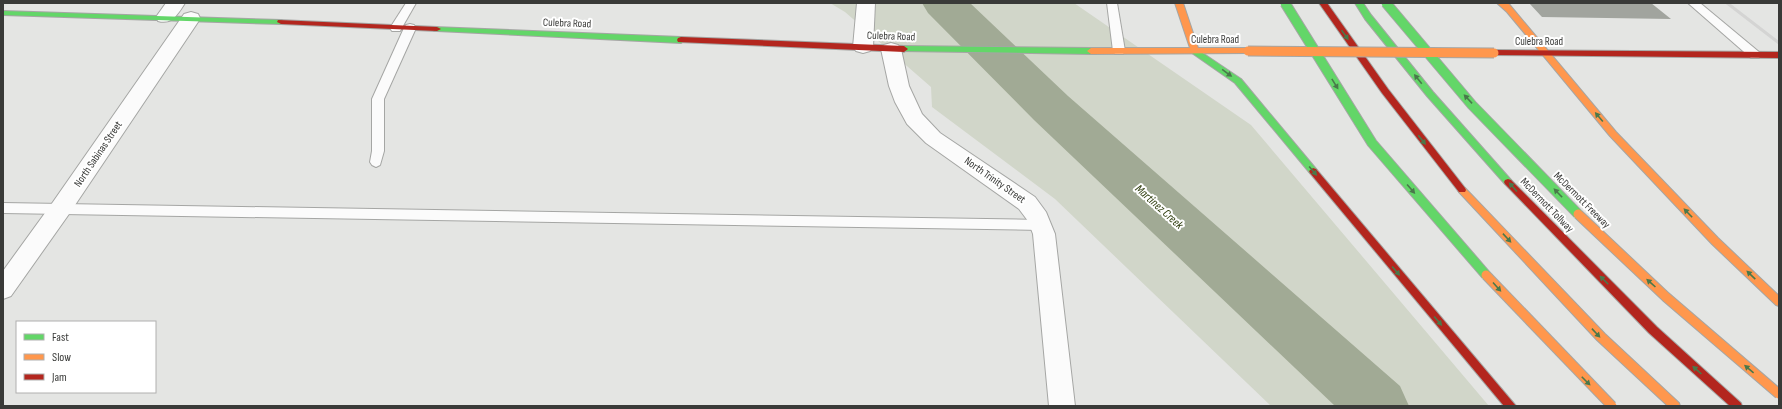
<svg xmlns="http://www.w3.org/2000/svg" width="1782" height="409" font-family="'Sofia Sans Condensed',sans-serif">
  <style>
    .green { fill: #d1d6c9 }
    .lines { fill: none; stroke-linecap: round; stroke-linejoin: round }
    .river { fill: #a1aa95; fill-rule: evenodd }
    .building { fill: #a1a49e }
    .lane-casing { stroke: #a5a6a4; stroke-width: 2 }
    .street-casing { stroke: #a5a6a4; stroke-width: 2 }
    .fast-casing { stroke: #a5a6a4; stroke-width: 2 }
    .slow-casing { stroke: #a5a6a4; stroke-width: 2 }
    .jam-casing { stroke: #a5a6a4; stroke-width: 2 }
    .lane { fill: #fbfbfb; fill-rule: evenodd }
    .street { fill: #fbfbfb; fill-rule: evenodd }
    .fast { fill: #63d668; fill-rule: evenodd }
    .slow { fill: #ff974d; fill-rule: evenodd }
    .jam { fill: #b3261e; fill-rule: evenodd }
    .rail { stroke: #d4d4d3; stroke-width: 3 }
    .fast-bridge-casing { stroke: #a5a6a4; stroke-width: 11; stroke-linecap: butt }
    .slow-bridge-casing { stroke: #a5a6a4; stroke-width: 11; stroke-linecap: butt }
    .fast-bridge { stroke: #63d668; stroke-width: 9 }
    .slow-bridge { stroke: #ff974d; stroke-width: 9 }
    .oneway { fill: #4a784b }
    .labels { text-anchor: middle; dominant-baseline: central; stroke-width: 4; stroke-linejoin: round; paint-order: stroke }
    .street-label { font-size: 11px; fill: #393a38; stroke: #fff }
    .water-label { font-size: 12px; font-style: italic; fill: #2a3909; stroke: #fff }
  </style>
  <rect width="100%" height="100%" fill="#e4e5e3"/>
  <!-- green -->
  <polygon class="green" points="830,3 1074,3 1251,125 1489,406 1271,406 1055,199 932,107 931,87 845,12"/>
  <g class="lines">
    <!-- river -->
    <polygon class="river" points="922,3 970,3 1068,96 1400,386 1409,406 1335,406 1034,120 928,13"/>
  </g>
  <!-- building -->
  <polygon class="building" points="1529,3 1651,3 1671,19 1542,17"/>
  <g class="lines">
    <!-- lane casing -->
    <g class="lane-casing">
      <g id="lane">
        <polygon points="406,3 416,3 400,31 392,31 390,28"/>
        <polygon points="1107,3 1117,3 1125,51 1123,54 1115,54 1113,51"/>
        <polygon points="1688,3 1700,3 1759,52 1761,55 1759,58 1751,58"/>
        <polygon points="410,24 414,25 416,28 384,99 384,151 380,165 376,167 372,165 370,162 372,151 372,99 404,28 406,25"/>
        <polygon points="3,203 1041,220 1046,221 1048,225 1046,229 1041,230 3,213"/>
      </g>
    </g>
    <!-- street casing -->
    <g class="street-casing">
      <g id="street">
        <path d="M 166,3 L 185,3 C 178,14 172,25 158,21 L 156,17 Z"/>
        <polygon points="857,3 875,3 873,47 870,51 863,53 856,51 853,47"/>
        <polygon points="191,12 198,14 200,18 198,22 69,214 11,296 3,299 3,271 53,202 184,14"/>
        <polygon points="891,43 898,45 901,49 909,86 922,114 940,133 1035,197 1046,212 1055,234 1075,406 1049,406 1033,234 1028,221 1019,209 926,143 907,124 895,102 889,86 881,49 884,45"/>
      </g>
    </g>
    <!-- fast casing -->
    <g class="fast-casing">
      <g id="fast">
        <polygon points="1355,3 1363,3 1371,15 1433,92 1511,180 1512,182 1511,184 1505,184 1427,96 1365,19"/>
        <polygon points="3,11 281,20 285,22 281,24 3,15"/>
        <polygon points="434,27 681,37 685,40 681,43 437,31 434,31"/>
        <polygon points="904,46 1091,48 1095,51 1091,54 901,51 900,49 901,47"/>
        <polygon points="1195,48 1241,79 1316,169 1317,171 1316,173 1310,173 1235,83 1192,53 1191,51"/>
      </g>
    </g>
    <!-- slow casing -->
    <g class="slow-casing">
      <g id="slow">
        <polygon points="1175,3 1183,3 1198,48 1248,48 1252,51 1251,53 1091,54 1087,51 1091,48 1190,48"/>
        <polygon points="1497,3 1508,3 1616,132 1718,238 1779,296 1779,306 1776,305 1712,244 1610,136 1507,12"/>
        <polygon points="1462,187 1465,188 1605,334 1679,403 1680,406 1668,406 1597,340 1459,192 1458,190"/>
      </g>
    </g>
    <!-- jam casing -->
    <g class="jam-casing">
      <g id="jam">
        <polygon points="1319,3 1327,3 1388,89 1465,188 1466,190 1465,192 1459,192 1382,93"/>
        <polygon points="278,20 437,27 441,29 437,31 281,24 277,22"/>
        <polygon points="681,37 904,46 908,49 904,52 678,42 677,40 678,38"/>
        <polygon points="1494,50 1779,52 1779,58 1491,55 1490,53"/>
        <polygon points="1313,168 1316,169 1516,406 1504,406 1310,173 1309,171"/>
        <polygon points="1508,179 1511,180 1657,327 1741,403 1742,406 1730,406 1649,333 1505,184 1504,182 1505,180"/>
      </g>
    </g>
    <!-- lane -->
    <use href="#lane" class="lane"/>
    <!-- street -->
    <use href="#street" class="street"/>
    <!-- fast -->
    <use href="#fast" class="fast"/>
    <!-- slow -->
    <use href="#slow" class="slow"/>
    <!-- jam -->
    <use href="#jam" class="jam"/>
    <!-- rail -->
    <polyline class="rail" points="1727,3 1779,43"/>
    <!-- fast-bridge casing -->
    <g class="fast-bridge-casing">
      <g id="fast-bridge">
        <polyline points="1285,3 1372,143 1486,275"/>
        <polyline points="1386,3 1472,105 1578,214"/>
      </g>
    </g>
    <!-- slow-bridge casing -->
    <g class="slow-bridge-casing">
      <g id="slow-bridge">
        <polyline points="1248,51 1494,53"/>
        <polyline points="1578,214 1666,297 1779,394"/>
        <polyline points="1486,275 1612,406"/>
      </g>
    </g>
    <!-- fast-bridge -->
    <use href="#fast-bridge" class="fast-bridge"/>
    <!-- slow-bridge -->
    <use href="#slow-bridge" class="slow-bridge"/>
  </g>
  <!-- one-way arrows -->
  <defs><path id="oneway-solid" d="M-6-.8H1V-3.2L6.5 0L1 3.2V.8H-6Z"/></defs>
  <g class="oneway">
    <use href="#oneway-solid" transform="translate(1345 35) rotate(55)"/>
    <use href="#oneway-solid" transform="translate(1227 73) rotate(36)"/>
    <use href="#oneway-solid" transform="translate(1418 79) rotate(-129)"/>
    <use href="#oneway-solid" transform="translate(1335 84) rotate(58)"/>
    <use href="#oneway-solid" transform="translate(1468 99) rotate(-133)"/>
    <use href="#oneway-solid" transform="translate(1599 117) rotate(-130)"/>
    <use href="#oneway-solid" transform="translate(1422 140) rotate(52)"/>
    <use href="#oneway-solid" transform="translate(1313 171) rotate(50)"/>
    <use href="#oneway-solid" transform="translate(1513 187) rotate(-132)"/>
    <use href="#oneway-solid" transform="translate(1411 189) rotate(49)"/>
    <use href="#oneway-solid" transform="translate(1558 193) rotate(-134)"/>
    <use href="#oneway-solid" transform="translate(1688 213) rotate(-134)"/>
    <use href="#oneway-solid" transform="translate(1507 238) rotate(47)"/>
    <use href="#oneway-solid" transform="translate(1396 271) rotate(50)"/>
    <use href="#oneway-solid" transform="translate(1751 275) rotate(-136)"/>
    <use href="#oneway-solid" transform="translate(1604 280) rotate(-135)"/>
    <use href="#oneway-solid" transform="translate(1651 283) rotate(-138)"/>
    <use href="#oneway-solid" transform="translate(1497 287) rotate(48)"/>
    <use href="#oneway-solid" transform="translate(1438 321) rotate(49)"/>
    <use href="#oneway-solid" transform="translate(1596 333) rotate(47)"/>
    <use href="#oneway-solid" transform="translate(1749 369) rotate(-140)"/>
    <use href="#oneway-solid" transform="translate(1697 370) rotate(-138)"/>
    <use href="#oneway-solid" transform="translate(1586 381) rotate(45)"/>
  </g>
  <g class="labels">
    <!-- street labels -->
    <g class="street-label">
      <text transform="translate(567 23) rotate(2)">Culebra Road</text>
      <text transform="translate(891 36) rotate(2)">Culebra Road</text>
      <text x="1215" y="39">Culebra Road</text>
      <text x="1539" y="41">Culebra Road</text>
      <text transform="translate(98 154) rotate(-56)">North Sabinas Street</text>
      <text transform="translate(995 180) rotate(35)">North Trinity Street</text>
      <text transform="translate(1582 200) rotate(45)">McDermott Freeway</text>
      <text transform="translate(1547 205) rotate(46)">McDermott Tollway</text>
    </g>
    <!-- water labels -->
    <g class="water-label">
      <text transform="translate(1159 207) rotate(42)">Martinez Creek</text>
    </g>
  </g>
  <!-- border -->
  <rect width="1782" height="409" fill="none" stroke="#393a38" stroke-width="8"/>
  <!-- legend -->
  <rect x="16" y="321" width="140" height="72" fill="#ffffff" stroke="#b0b0af"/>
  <rect x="24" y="334" width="20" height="6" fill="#63d668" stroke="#b0b0af"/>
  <text x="52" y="341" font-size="12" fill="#393a38">Fast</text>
  <rect x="24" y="354" width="20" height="6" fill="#ff974d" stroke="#b0b0af"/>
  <text x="52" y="361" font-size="12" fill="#393a38">Slow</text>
  <rect x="24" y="374" width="20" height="6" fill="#b3261e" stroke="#b0b0af"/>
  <text x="52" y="381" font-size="12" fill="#393a38">Jam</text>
</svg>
